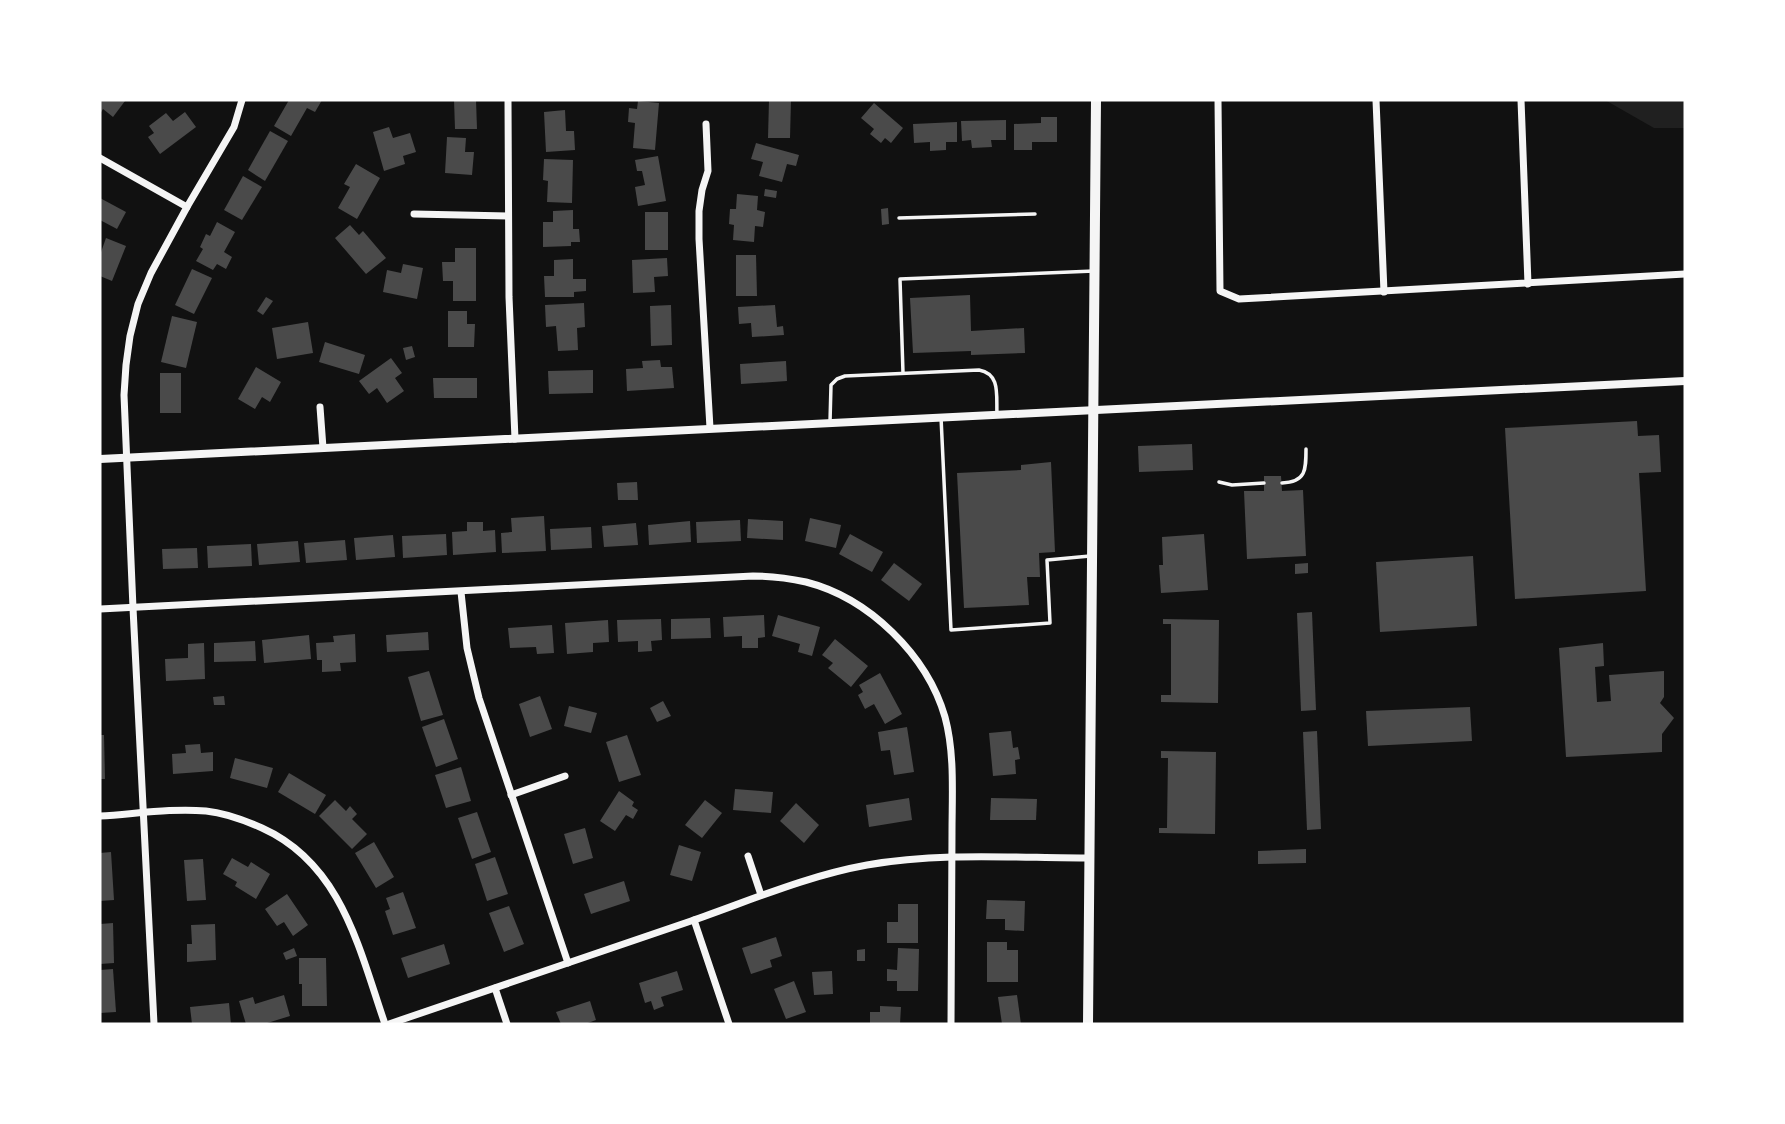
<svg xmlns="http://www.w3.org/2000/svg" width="1785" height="1124" font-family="'Nunito Sans',sans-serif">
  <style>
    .green { fill: #202020 }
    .building { fill: #4a4a4a }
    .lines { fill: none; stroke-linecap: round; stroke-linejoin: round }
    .service { stroke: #f5f5f5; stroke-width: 3.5 }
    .minor { stroke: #f5f5f5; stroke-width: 7 }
    .tertiary { stroke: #f5f5f5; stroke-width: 8 }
    .secondary { stroke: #f5f5f5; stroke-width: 10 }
  </style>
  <rect width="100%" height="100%" fill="#111"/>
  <!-- green -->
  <polygon class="green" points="1605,100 1685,100 1685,128 1654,128"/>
  <!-- building -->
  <g class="building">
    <polygon points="100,100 123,100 125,101 113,117 103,109 100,114"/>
    <polygon points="289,100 322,100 315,112 307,108 291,136 274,126"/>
    <polygon points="454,100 476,100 477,129 455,129"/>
    <polygon points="769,100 791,100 790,138 768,138"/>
    <polygon points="638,101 659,103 655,150 633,148 635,123 628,122 629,108 637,109"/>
    <polygon points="874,103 903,128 891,143 885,138 881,143 870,134 874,129 861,118"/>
    <polygon points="565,110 566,131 574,131 575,150 546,152 544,112"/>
    <polygon points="185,112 196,127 160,154 148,137 154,133 149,126 166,113 173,121"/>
    <polygon points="1041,117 1057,117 1057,142 1032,142 1032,150 1014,150 1014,124 1041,123"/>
    <polygon points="1006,120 1006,140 991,140 992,147 972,148 971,140 962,141 961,121"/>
    <polygon points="957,122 957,142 946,142 946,150 930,151 930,142 914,143 913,124"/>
    <polygon points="389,127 393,138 410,133 416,152 403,156 405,164 384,171 373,132"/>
    <polygon points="270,131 288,141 265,181 248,170"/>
    <polygon points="447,137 466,138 465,152 474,152 472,175 445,173"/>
    <polygon points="756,143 799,155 796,166 787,164 782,182 759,176 763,162 751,159"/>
    <polygon points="658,156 666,201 638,206 635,187 645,185 642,171 637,171 635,160"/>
    <polygon points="544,159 573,160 572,203 547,202 548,181 543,180"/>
    <polygon points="356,164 380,178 357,219 338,208 350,187 344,184"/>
    <polygon points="243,176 262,187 242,220 224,210"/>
    <polygon points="765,189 777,191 776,198 764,196"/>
    <polygon points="737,194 758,196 757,210 765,212 763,227 755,226 754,242 733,240 734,225 729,224 730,209 736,209"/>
    <polygon points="100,198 126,212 117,229 100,220"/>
    <polygon points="888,208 889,224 882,225 881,209"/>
    <polygon points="573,210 573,229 579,229 580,242 571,242 571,246 543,247 543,222 553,222 553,211"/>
    <rect x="645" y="212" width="23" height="38"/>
    <polygon points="217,222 235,232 224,252 232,257 226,269 217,264 213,270 196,261 203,249 200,247 206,234 210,236"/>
    <polygon points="350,225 359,235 363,231 386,258 366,274 335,238"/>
    <polygon points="106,238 126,246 112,281 100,276 100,255"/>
    <polygon points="455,248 476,248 476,301 453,301 453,281 443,281 442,262 455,262"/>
    <polygon points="736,255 756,255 757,296 736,296"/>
    <polygon points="667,258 668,276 654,277 655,292 633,293 632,260"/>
    <polygon points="573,259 573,279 586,279 586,291 574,292 574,297 545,297 544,276 554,276 554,260"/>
    <polygon points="403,264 423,268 417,299 383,292 387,270 401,273"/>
    <polygon points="192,269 212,278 194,314 175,305"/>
    <polygon points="970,295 971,331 1024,328 1025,353 971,355 971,351 913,353 910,298"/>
    <polygon points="266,297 273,301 263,315 257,311"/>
    <polygon points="584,303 585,327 577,328 578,350 558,351 556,326 546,327 545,305"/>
    <polygon points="671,305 672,345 651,346 650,306"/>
    <polygon points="775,305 777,327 783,326 784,335 752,337 751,323 739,324 738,307"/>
    <polygon points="448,311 467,311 467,324 475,324 474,347 448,347"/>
    <polygon points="172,316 197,322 186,368 161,362"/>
    <polygon points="308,322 313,353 277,359 272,328"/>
    <polygon points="325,342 365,355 359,374 319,362"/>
    <polygon points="412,346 415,357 406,360 403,348"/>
    <polygon points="391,358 402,373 395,378 404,391 387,403 377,388 369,394 359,381"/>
    <polygon points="660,360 661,367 672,367 674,388 627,391 626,369 643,368 642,361"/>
    <polygon points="786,361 787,381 741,384 740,364"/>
    <polygon points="256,367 281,382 270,402 262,397 255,409 238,399"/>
    <polygon points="593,370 593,393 549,394 548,371"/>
    <rect x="160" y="373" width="21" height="40"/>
    <polygon points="433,378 477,378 477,398 434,398"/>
    <polygon points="1637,421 1638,436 1659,435 1661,472 1639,473 1646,591 1515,599 1505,428"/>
    <polygon points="1192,444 1193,470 1139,472 1138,446"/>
    <polygon points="1051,462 1055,552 1039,553 1040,577 1027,577 1029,605 964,608 957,473 1021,470 1021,465"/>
    <polygon points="1264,476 1281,476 1282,491 1303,490 1306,556 1247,559 1244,491 1264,491"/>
    <polygon points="637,482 638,500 618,500 617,483"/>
    <polygon points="544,516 546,551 502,553 501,533 512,532 511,518"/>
    <polygon points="810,518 841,525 836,548 805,541"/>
    <polygon points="748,519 783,521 783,540 747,538"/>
    <polygon points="740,520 741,541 697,543 696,522"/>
    <polygon points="690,521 691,542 649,545 648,525"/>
    <polygon points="467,522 483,522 483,531 495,530 496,552 453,555 452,532 467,531"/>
    <polygon points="636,523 638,545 604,547 602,526"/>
    <polygon points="591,527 592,548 551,550 550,529"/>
    <polygon points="446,534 447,555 403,558 402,536"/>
    <polygon points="850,534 883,552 872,572 839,554"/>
    <polygon points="1204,534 1208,590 1161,593 1159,565 1163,565 1162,537"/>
    <polygon points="393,535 395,557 356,560 354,538"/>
    <polygon points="345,540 347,560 306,563 304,543"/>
    <polygon points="298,541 300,562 259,565 257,544"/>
    <polygon points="251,544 252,566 208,568 207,546"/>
    <polygon points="197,548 198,568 163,569 162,549"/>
    <polygon points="1473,556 1477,626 1380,632 1376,562"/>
    <polygon points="894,563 922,584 909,601 881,580"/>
    <polygon points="1308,563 1308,573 1295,574 1295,564"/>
    <polygon points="1312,612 1316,710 1301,711 1297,613"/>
    <polygon points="764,615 765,637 758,638 758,648 742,648 742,636 724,637 723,617"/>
    <polygon points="778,615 820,627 812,656 798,652 800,644 772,636"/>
    <polygon points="710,618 711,638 671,639 671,619"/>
    <polygon points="661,619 662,640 651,641 652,651 638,652 638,641 618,642 617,620"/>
    <polygon points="1163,619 1219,620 1218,703 1161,702 1161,695 1171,695 1171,624 1163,624"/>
    <polygon points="608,620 609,642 593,643 593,652 567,654 565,623"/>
    <polygon points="552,625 554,653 537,654 536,647 510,648 508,628"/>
    <polygon points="428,632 429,650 387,652 386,635"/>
    <polygon points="355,634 356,662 340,663 341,671 322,672 322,660 317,660 316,643 334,642 333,636"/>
    <polygon points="309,635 311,659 264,663 262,640"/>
    <polygon points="835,639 868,666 851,687 828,668 833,663 822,655"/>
    <polygon points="255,641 256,661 214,662 214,643"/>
    <polygon points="204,643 205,679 166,681 165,659 188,658 188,644"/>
    <polygon points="1603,643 1604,666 1595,667 1597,702 1611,701 1609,675 1664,671 1664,697 1660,703 1674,718 1662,734 1662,752 1566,757 1559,648"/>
    <polygon points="429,671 443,715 421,721 408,677"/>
    <polygon points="880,673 902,714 885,724 874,704 865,709 858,695 863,692 859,685"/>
    <polygon points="224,696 225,705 214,705 213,697"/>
    <polygon points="540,696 552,729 530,737 519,704"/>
    <polygon points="663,701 671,716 657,722 650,708"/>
    <polygon points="569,706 597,713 591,733 564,726"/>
    <polygon points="1470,707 1472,741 1368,746 1366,711"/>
    <polygon points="444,719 458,759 436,767 422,727"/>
    <polygon points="907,727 914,772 894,775 890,750 881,751 878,732"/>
    <polygon points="1011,731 1013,748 1018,747 1020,759 1015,760 1016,774 993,776 989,733"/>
    <polygon points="1317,731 1321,829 1307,830 1303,732"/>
    <polygon points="100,735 104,735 105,779 100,779"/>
    <polygon points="627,735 641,775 619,782 606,742"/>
    <polygon points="200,744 201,753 213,752 213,771 173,774 172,754 186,753 185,745"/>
    <polygon points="1161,751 1216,752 1215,834 1159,833 1159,828 1167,828 1168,758 1161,758"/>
    <polygon points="235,758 273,768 267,788 230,778"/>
    <polygon points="461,767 471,801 446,808 435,775"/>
    <polygon points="289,773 326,795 315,814 278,792"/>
    <polygon points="735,789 773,792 771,813 733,810"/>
    <polygon points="619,791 634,802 632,806 638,810 633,819 626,815 615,831 600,821"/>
    <polygon points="909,798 912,820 869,827 866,805"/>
    <polygon points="991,798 1037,799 1036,820 990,820"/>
    <polygon points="335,800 346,811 350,806 357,814 352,819 367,834 352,849 319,816"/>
    <polygon points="705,800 722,813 702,838 685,825"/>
    <polygon points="796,803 819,825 804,843 780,821"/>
    <polygon points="477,812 491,852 472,859 458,818"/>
    <polygon points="585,828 593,858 573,864 564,834"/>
    <polygon points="374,842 394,877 376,888 355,853"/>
    <polygon points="679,845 701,852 692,881 670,875"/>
    <polygon points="1306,849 1306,863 1258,864 1258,851"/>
    <polygon points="111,852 114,900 100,901 100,853"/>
    <polygon points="495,857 508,894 487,901 475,864"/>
    <polygon points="232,858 248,867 251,862 270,874 256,899 235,886 237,882 223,874"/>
    <polygon points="203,859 206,900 187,901 184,860"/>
    <polygon points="624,881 630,901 591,914 584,894"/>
    <polygon points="403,892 416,928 393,935 385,911 390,909 386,898"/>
    <polygon points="287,894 308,925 293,936 284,922 277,926 265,909"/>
    <polygon points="987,900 1025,901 1024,931 1005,930 1005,919 986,919"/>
    <polygon points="898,904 918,904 918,943 887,943 887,922 898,922"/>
    <polygon points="509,906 524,944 504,952 489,913"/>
    <polygon points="113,923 114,963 100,964 100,924"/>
    <polygon points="215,924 216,960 187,962 187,944 192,944 191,925"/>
    <polygon points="776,937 782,956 770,960 772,967 751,974 742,948"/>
    <polygon points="987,942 1007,942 1007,950 1018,950 1018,982 987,982"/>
    <polygon points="444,944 450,964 408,978 401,958"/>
    <polygon points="294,948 297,956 286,960 283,953"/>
    <polygon points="898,948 919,949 918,991 897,991 897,981 887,981 887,969 897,970"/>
    <polygon points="865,949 865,961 857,961 857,950"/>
    <polygon points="299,958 326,958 327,1006 302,1006 302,984 299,984"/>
    <polygon points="113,969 116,1012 100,1013 100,970"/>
    <polygon points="677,971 683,990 661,997 664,1006 654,1010 651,1001 645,1003 639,983"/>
    <polygon points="832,971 833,994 814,995 812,972"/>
    <polygon points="794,981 806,1012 786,1019 774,989"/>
    <polygon points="284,995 290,1016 264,1024 246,1024 239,1001 253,997 255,1004"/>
    <polygon points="1017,995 1021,1024 1002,1024 998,997"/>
    <polygon points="590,1001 596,1020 585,1024 561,1024 556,1012"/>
    <polygon points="229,1003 231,1024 192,1024 190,1007"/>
    <polygon points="880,1006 901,1007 900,1024 870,1024 870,1012 880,1012"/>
  </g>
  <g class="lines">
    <!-- service -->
    <g class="service">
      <polyline points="899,218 1035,214"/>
      <polyline points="903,373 900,279 1094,271"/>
      <polyline points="941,417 951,630 1050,623 1047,560 1090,556"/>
      <path d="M 830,422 L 831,385 L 837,379 L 845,376 L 979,370 C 1001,374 996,396 997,414"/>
      <polyline points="1219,482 1232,485 1264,483"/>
      <path d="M 1282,483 C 1306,482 1306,470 1306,449"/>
    </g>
    <!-- minor -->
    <g class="minor">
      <polyline points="508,100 509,297 515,439"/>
      <polyline points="1218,100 1220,291 1239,299 1685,274"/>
      <polyline points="1376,100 1384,292"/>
      <polyline points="1521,100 1528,284"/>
      <polyline points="706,124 708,171 702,190 699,211 699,239 710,428"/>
      <polyline points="100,158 187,207"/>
      <polyline points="414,214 508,216"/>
      <polyline points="320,407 323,448"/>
      <polyline points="461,592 467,648 479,698 568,963"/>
      <path d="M 100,609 L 753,576 C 771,576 788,578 806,582 C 869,598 927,655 945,717 C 955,754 952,795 952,833 C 952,897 951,961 951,1024"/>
      <polyline points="511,795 565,776"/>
      <path d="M 100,816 C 135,814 171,808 206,811 C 226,813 244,820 262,828 C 342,864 359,949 385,1024"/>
      <polyline points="748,856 761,895"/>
      <polyline points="694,920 729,1024"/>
      <polyline points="495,988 507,1024"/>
      <polyline points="154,1024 133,608 124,395 126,365 130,336 138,304 151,273 187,207 234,127 242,100"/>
      <path d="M 389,1024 C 489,990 590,956 691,921 C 749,901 806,876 867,865 C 941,852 1016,858 1090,858"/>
    </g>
    <!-- tertiary -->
    <polyline class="tertiary" points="100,459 1685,381"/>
    <!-- secondary -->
    <polyline class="secondary" points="1088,1024 1096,100"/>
  </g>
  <!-- border -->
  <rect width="1785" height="1124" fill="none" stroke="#ffffff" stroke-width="203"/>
</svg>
